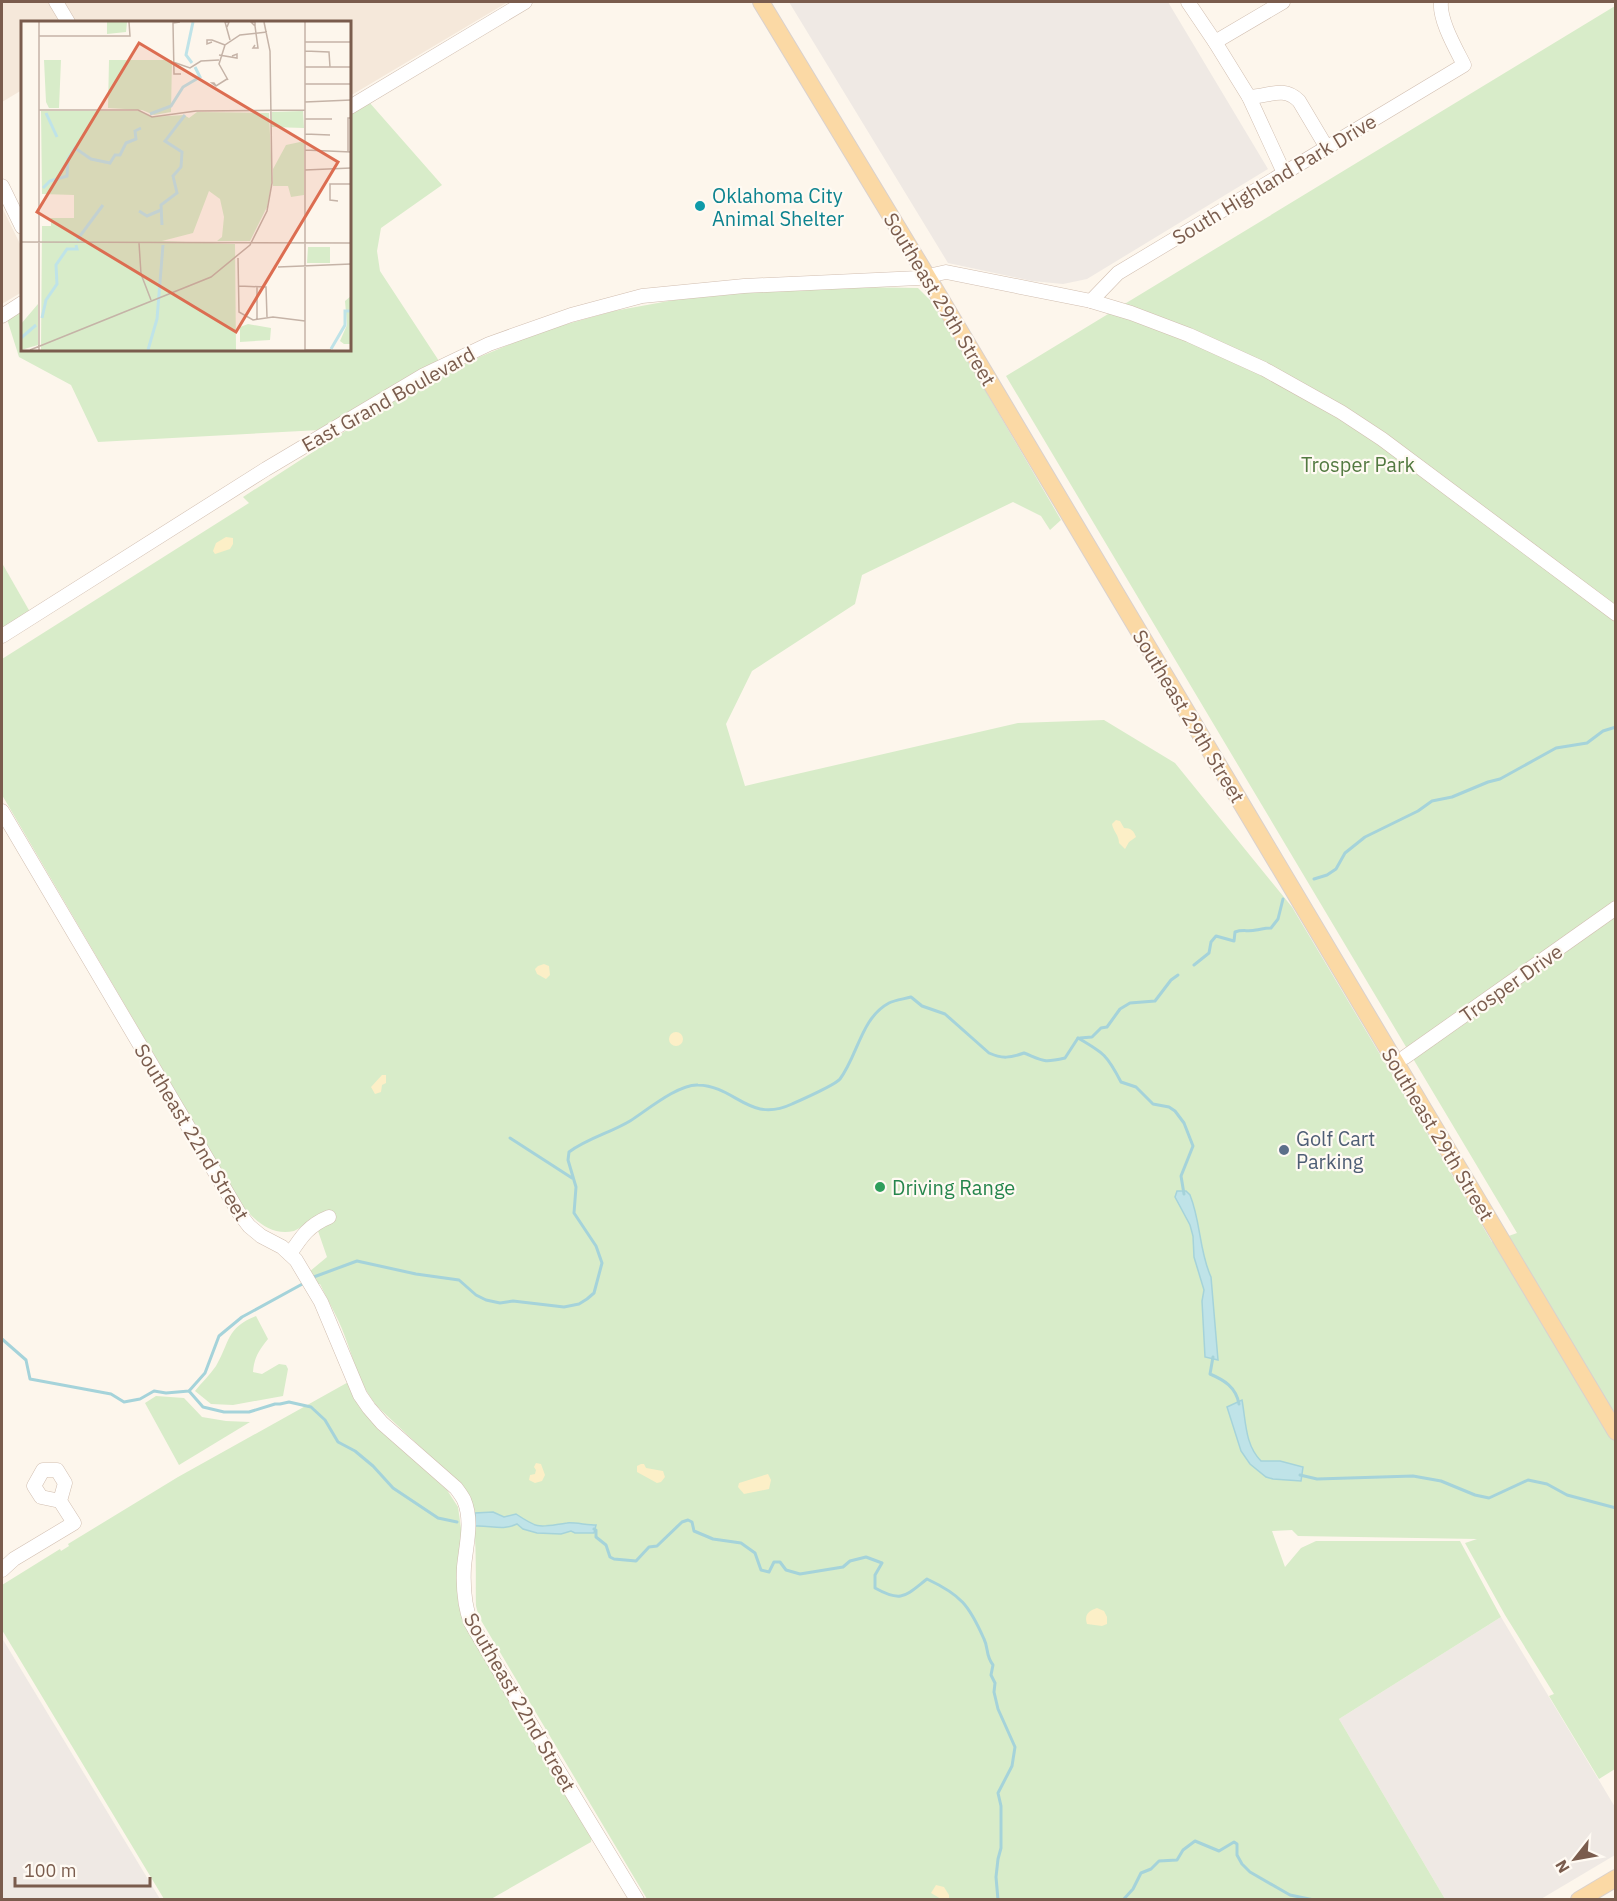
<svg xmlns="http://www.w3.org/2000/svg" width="1617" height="1901" font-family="'IBM Plex Sans',sans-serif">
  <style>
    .residential { fill: #f5e8da }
    .industrial { fill: #efe9e4 }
    .green { fill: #d8ecc9 }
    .sand { fill: #fcefc7 }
    .water { fill: #bfe3e8; stroke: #a5d3da; stroke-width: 1.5 }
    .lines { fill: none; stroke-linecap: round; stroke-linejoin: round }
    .stream { stroke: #a5d3da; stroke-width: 3 }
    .minor-casing { stroke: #d1beb0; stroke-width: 15 }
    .major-casing { stroke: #dad1cd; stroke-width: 18 }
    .minor { stroke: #fff; stroke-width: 14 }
    .major { stroke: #fbd9a5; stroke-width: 16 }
    .culture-dot { fill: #0f9aa8; stroke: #fffaf3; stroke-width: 2 }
    .service-dot { fill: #5c6f8a; stroke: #fffaf3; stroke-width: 2 }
    .leisure-dot { fill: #2e9e5b; stroke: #fffaf3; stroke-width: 2 }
    .labels { text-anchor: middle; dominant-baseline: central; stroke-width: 4.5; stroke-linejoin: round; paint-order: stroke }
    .street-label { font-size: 20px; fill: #7a5c4d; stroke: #fffaf3 }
    .culture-label { font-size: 20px; fill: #0d838f; stroke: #fffaf3; text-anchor: start }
    .park-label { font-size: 20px; fill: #537a41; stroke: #fffaf3 }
    .service-label { font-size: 20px; fill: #4e5e75; stroke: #fffaf3; text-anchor: start }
    .leisure-label { font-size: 20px; fill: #27864d; stroke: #fffaf3; text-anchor: start }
    .inset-river { fill: none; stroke: #bfe3e8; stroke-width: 3 }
    .inset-road { fill: none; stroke: #c5b3a7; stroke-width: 1.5 }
    .view { fill: #dc6d51; fill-opacity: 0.15; stroke: #dc6d51; stroke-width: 3 }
    .inset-edge { fill: none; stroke: #7a5c4d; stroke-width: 3 }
  </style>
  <rect width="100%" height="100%" fill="#fdf6ec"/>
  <!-- residential -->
  <g class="residential">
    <polygon points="2,2 508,2 350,96 350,22 22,22 22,90 2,102"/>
    <polygon points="2,207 22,248 22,292 2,304"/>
  </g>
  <!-- industrial -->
  <g class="industrial">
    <polygon points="789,2 1168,2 1268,169 1087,279 1063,284 1032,281 948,263"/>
    <polygon points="1501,1617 1615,1807 1615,1855 1541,1899 1445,1899 1339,1719"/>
    <polygon points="2,1638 160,1899 2,1899"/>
  </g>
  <!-- green -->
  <g class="green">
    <path d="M 1615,6 L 1615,1769 L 1599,1779 L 1549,1696 L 1554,1694 L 1505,1615 L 1465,1543 L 1477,1539 L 1298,1536 L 1292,1530 L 1272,1531 L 1285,1567 L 1301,1548 L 1316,1541 L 1460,1541 L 1501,1617 L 1339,1719 L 1445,1899 L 647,1899 L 479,1617 L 476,1606 C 475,1574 479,1515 465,1489 L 381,1410 C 357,1386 353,1352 339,1322 C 333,1309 326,1297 320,1284 L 315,1284 L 309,1272 L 327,1257 L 318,1231 L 310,1221 C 305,1224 299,1229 294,1231 C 271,1236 255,1221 242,1205 L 2,795 L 2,659 L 249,503 L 243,497 L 395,399 L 477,358 L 542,331 L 614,311 L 707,294 L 856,287 L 918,288 L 936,306 L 1061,520 L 1050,530 L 1041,516 L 1013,502 L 862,575 L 855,604 L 752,671 L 726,724 L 745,786 L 1018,723 L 1104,720 L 1175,763 L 1292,907 L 1492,1242 L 1517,1233 L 1006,376 Z"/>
    <polygon points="369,102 442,185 381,228 377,251 380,271 439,361 352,410 320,430 98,442 71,385 19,357 7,319 22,310 22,350 350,350 350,114"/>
    <polygon points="2,563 30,612 2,630"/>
    <path d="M 256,1316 L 268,1339 C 259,1350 254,1358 253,1372 L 262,1374 L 279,1364 L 286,1365 L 288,1369 L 283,1396 L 233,1405 L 211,1404 L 195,1391 C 201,1383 210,1375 216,1366 C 230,1342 226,1328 256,1316 Z"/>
    <polygon points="352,1380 379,1428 447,1490 458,1507 462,1535 459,1597 592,1835 591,1842 491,1899 164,1899 2,1630 2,1585 60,1549 61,1551 69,1546 68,1544 178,1477"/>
    <polygon points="156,1396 184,1398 202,1417 226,1421 250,1422 179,1465 145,1403"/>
  </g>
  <!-- sand -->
  <g class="sand">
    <polygon points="226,537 233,538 233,544 230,549 215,554 213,551 216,543"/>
    <path d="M 1116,820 L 1120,821 L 1124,828 C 1131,828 1134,831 1136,837 L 1129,842 L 1125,849 L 1119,843 C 1119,835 1113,831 1112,824 Z"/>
    <polygon points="544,964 549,966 550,975 546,979 537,974 535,969 538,966"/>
    <circle cx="676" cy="1039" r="7"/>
    <polygon points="382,1075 386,1075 386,1083 382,1085 381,1092 375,1094 371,1087"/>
    <polygon points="536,1463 541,1464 545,1475 542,1481 535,1483 529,1480 530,1475 535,1474 536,1470 534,1467"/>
    <polygon points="641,1464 644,1464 646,1468 663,1471 665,1477 661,1482 657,1483 637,1472 637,1466"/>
    <polygon points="768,1474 771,1480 769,1489 744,1494 738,1487 739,1483"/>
    <path d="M 1097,1608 L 1104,1611 L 1107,1617 L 1107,1624 L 1102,1626 L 1087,1624 C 1084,1615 1088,1611 1097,1608 Z"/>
    <polygon points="936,1885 944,1887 949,1895 949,1899 941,1899 931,1893"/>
  </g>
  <!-- water -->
  <g class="water">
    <path d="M 1177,1191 L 1186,1191 L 1190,1195 C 1201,1222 1199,1251 1211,1277 L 1218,1360 L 1205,1357 L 1202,1301 L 1204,1290 L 1194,1257 L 1193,1236 L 1190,1225 L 1175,1197 Z"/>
    <path d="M 1242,1400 C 1246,1422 1245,1445 1261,1461 L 1280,1461 L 1303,1467 L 1301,1481 L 1273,1479 L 1266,1477 L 1250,1464 L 1241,1451 L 1227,1407 Z"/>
    <path d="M 493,1512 L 504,1517 L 516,1514 C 540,1530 539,1527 567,1523 C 572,1522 588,1525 596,1525 L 594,1533 L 575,1533 L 571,1531 L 561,1534 L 537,1533 L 523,1529 L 517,1524 C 503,1531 490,1525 475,1526 L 475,1513 Z"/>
  </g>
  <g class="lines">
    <!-- stream -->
    <g class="stream">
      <polyline points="1314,879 1327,875 1336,869 1345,853 1365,837 1418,811 1432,801 1452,797 1488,782 1500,779 1556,748 1587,743 1603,731 1616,727"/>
      <path d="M 1194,965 L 1209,953 L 1211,942 L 1216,936 L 1234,941 L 1235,932 C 1243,929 1248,932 1256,930 C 1262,929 1264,928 1271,928 L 1278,919 L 1283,899"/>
      <path d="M 1078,1038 C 1104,1053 1107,1055 1121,1082 L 1136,1087 L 1153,1104 L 1169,1107 L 1175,1111 L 1184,1123 L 1193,1146 L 1181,1176 L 1184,1194"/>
      <polyline points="1080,1038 1092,1037 1101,1028 1107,1027 1120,1009 1130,1003 1155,1001 1171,980 1178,975"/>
      <polyline points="510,1138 572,1178"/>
      <path d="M 311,1278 L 357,1261 L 416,1274 L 459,1280 L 476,1295 L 486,1300 L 500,1303 L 513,1301 L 564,1307 L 579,1304 L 587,1299 L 594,1293 L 602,1263 L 596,1246 L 574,1213 L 576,1187 L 568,1160 L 569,1152 C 588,1138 610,1133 630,1121 C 646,1111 678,1084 698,1085 C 736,1086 749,1124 792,1104 C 801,1100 835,1085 840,1079 C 858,1055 861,1018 889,1003 C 895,1000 904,999 911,997 L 922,1006 L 945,1014 L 989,1053 C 1002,1059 1010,1058 1024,1053 C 1044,1061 1043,1063 1065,1058 L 1078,1038"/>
      <polyline points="2,1339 26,1360 30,1379 111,1394 124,1402 140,1399 154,1391 166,1393 189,1391 205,1373 219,1336 242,1317 306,1282"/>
      <path d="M 1213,1357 L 1210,1374 C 1224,1380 1236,1387 1239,1404"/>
      <polyline points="189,1391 203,1407 224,1412 249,1412 275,1404 280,1404 289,1402 311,1407 325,1420 338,1442 355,1451 373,1466 393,1488 438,1518 457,1522"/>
      <polyline points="1300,1475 1317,1479 1413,1476 1441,1481 1475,1495 1489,1498 1528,1480 1547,1484 1567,1495 1616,1508"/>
      <path d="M 594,1529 L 596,1530 L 596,1537 L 606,1545 L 610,1557 L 614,1559 L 636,1561 L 649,1547 L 657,1546 L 682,1522 L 688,1520 L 692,1522 L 694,1531 L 713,1539 L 741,1543 L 755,1553 L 761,1570 L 769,1572 L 774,1562 L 780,1562 L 786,1570 L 800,1574 L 843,1567 L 850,1561 L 866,1557 L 882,1563 L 875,1575 L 875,1588 C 902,1603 905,1596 927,1579 C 961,1595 969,1605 984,1639 C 989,1649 985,1654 993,1665 L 991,1675 L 995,1683 L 994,1692 L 998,1709 L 1015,1747 L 1012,1766 L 998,1793 L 1001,1806 L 1001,1848 L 998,1859 L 996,1877 L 998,1900"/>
      <polyline points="1123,1900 1133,1889 1141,1873 1151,1869 1159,1861 1177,1860 1183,1850 1195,1841 1219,1851 1234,1842 1237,1844 1237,1855 1242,1864 1250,1872 1290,1895 1314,1900"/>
    </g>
    <!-- minor casing -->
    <g class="minor-casing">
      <g id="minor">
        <polyline points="56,2 68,22"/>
        <polyline points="1188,2 1215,42 1249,97 1284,173"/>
        <polyline points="1215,42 1283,2"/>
        <path d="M 1249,97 C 1268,97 1283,85 1299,101 L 1327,148"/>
        <polyline points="350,107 525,2"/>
        <polyline points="2,186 22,227"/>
        <path d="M 1091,301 L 1118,273 L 1464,65 C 1456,49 1439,20 1441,2"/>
        <polyline points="2,316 22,303"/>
        <polyline points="2,636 266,469 424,375 489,344 571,315 642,296 744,286 919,278 946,272 1091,301 1131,313 1189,335 1264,369 1341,412 1382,439 1616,614"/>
        <path d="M 2,811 L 239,1213 L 249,1226 L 261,1236 L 282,1247 L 296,1260 L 321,1302 L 360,1395 L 369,1408 L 382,1423 L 456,1488 C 459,1492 462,1496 464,1500 C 473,1521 466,1545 464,1567 C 463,1586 464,1605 471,1623 L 554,1763 L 637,1900"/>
        <polyline points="1405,1057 1616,908"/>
        <path d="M 290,1254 C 301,1237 309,1225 329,1217"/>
        <polyline points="2,1570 14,1559 74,1523 60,1501 65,1483 57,1470 43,1470 34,1486 41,1497 60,1501"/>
      </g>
    </g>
    <!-- major casing -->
    <g class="major-casing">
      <g id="major">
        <polyline points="761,2 927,276 1616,1432"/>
        <polyline points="1579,1900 1616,1878"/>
      </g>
    </g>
    <!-- minor -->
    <use href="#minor" class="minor"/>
    <!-- major -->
    <use href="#major" class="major"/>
  </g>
  <!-- markers -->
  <circle class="culture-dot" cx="700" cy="206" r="6"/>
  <circle class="service-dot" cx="1284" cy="1150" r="6"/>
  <circle class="leisure-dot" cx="880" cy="1187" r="6"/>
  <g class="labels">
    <!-- street labels -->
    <g class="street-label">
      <text transform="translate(1274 179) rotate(-31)">South Highland Park Drive</text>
      <text transform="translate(940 299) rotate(59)">Southeast 29th Street</text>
      <text transform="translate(388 399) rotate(-29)">East Grand Boulevard</text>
      <text transform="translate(1189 716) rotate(59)">Southeast 29th Street</text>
      <text transform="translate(1511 983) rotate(-35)">Trosper Drive</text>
      <text transform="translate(192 1132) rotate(59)">Southeast 22nd Street</text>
      <text transform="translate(1438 1134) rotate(59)">Southeast 29th Street</text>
      <text transform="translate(520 1702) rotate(60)">Southeast 22nd Street</text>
    </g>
    <!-- culture labels -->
    <g class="culture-label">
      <text x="712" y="195">Oklahoma City<tspan x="712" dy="23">Animal Shelter</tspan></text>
    </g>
    <!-- park labels -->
    <g class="park-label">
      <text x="1358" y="464">Trosper Park</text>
    </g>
    <!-- service labels -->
    <g class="service-label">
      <text x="1296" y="1138">Golf Cart<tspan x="1296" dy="23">Parking</tspan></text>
    </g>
    <!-- leisure labels -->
    <g class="leisure-label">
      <text x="892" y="1187">Driving Range</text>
    </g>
  </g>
  <!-- overview -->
  <g transform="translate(21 21)">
    <rect width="330" height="330" fill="#fdf6ec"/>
    <path d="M 86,1 L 106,1 L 105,11 L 86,13 ZM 23,39 L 40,39 L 38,87 L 28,87 L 25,81 ZM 88,39 L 151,39 L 150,91 L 133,94 L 121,89 L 87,87 ZM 20,90 L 118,90 L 130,96 L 163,94 L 168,97 L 176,91 L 248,92 L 251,158 L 246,186 L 229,220 L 196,220 L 201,216 L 203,196 L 199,178 L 188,170 L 172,212 L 141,220 L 214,223 L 215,329 L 20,329 L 21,205 L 30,205 L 30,197 L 53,197 L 53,174 L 21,173 ZM 282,90 L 283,107 L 251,106 L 251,91 ZM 279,121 L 283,122 L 283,174 L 270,176 L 267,165 L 252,165 L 252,148 L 265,124 ZM 287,226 L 309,226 L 309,242 L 286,242 ZM 330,275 L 330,323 L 323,323 L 319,320 L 326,304 L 324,280 ZM 17,283 L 17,324 L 0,329 L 0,303 ZM 227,303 L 250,307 L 249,319 L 219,321 L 219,306 Z" fill="#d8ecc9"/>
    <path class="inset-river" d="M 171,42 L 165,34 L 172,1M 25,92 L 36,116M 129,93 L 150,85 L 162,66 L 179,56 L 174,46M 22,167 L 29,160 L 46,155 L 47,138 L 54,127 L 70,138 L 89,142 L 94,134 L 99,134 L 105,122 L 115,118 L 114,110 L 120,107M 118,190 L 126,195 L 140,189M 141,204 L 140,184 L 156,172 L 152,155 L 160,146 L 161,131 L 144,120 L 164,94M 56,219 L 82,184M 21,297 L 25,279 L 36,263 L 35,244 L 46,228 L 56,228 L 55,224M 0,317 L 15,304M 310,328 L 324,304 L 324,290 L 330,290M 127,329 L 136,298 L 142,224"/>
    <path class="inset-road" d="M 18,1 L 18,329M 206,6 L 208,1 L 204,1 L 209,19M 18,15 L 109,15 L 108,1M 191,21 L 186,23 L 186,19 L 191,19 L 204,24M 284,21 L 330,21M 234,24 L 232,27 L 237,27 L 234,5 L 230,1 L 234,1 L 234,5M 284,30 L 308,31 L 309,46M 198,34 L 216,37 L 216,33 L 211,35M 152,41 L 169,47 L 180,40 L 198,39M 284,46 L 330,46M 156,53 L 160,53 L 153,53 L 152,2 L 159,1M 207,59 L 198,43 L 204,24 L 219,14 L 246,11M 284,63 L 330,63M 195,65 L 191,62 L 193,62 L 195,65 L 206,58M 284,81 L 330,79M 18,89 L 117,89 L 131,96 L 175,90 L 284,89M 284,98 L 311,98M 284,113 L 309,114M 284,129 L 330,131M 327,131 L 327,97 L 330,97M 284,149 L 330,147M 317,180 L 309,179 L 309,163 L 330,163M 0,221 L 330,222M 118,222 L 120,253 L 130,279M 217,237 L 218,291 L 232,299 L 252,296 L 284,300M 257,246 L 330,243M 218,265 L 245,266 L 246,296M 236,299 L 236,266M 9,329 L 190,256 L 229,224 L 246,190 L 251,162 L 249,30 L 243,1M 284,329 L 284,1M 284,329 L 310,329"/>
    <path class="view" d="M 118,22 L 317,141 L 215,311 L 16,191 Z"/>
    <rect width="330" height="330" class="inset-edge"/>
  </g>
  <!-- border -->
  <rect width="1617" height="1901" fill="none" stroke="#7a5c4d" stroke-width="6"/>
  <!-- north arrow -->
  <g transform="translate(1575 1859) rotate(239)" stroke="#fffaf3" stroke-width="4.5" paint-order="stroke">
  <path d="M0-4.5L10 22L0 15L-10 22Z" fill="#7a5c4d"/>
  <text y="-9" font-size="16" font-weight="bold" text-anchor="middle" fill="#7a5c4d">N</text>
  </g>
  <!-- scale -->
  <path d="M15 1877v9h135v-9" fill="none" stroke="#7a5c4d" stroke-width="3"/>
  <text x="24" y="1877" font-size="18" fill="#7a5c4d" stroke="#fffaf3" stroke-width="4.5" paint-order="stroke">100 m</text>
</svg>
